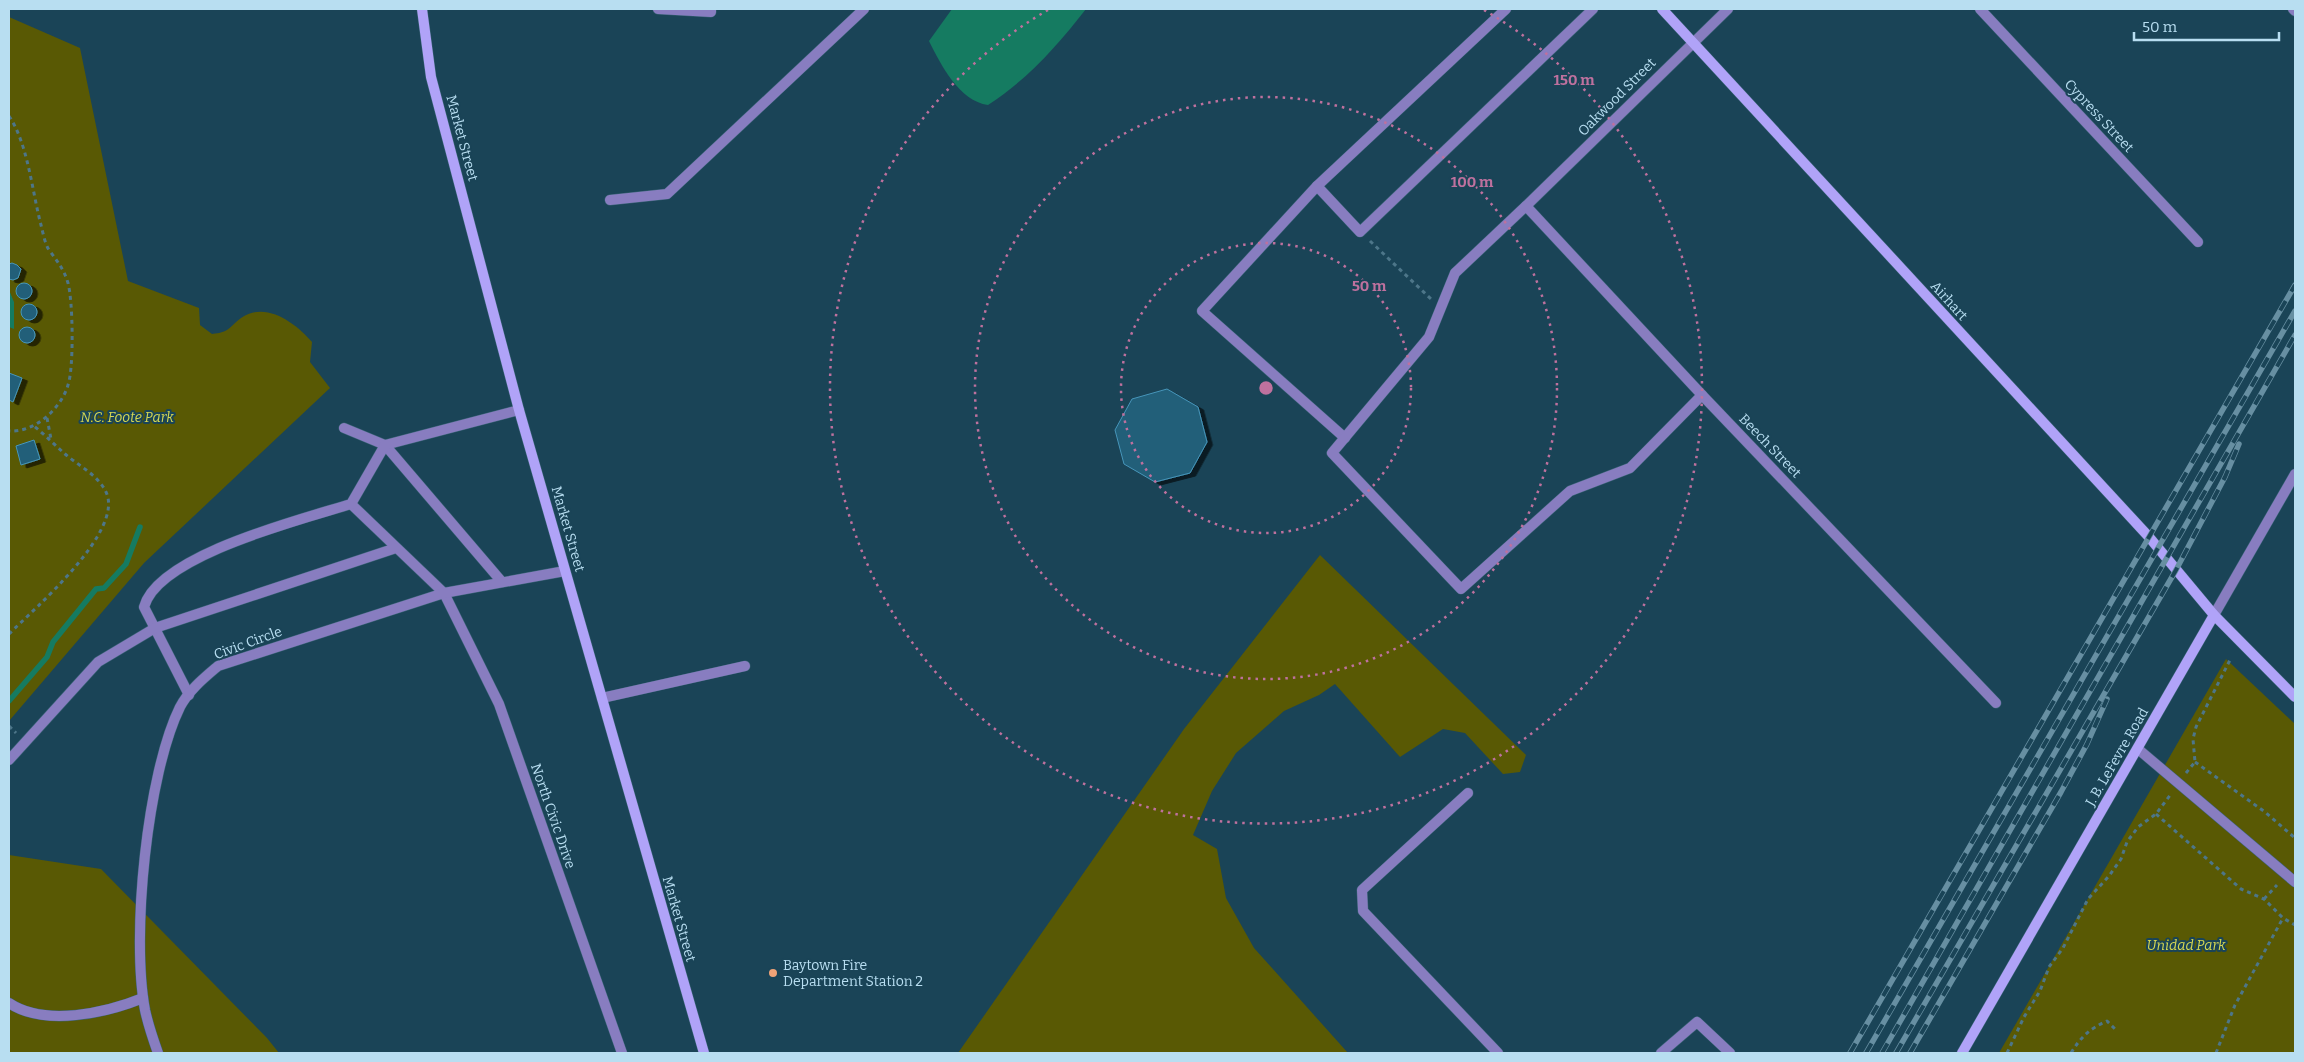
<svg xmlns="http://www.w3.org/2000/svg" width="2304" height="1062" font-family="Bitter,serif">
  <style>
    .green { fill: #595904 }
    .water { fill: #157b61 }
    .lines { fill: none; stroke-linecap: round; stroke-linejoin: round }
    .stream { stroke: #157b61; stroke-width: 5.5 }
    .building { fill: #205e79; stroke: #4796ba; filter: url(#shadow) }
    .lane-casing { stroke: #3a6376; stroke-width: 11 }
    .street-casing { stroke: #3a6376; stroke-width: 11 }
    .secondary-casing { stroke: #3a6376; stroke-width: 11 }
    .path { stroke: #4d7689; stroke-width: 3; stroke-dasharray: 4 4; stroke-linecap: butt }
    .lane { stroke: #887dc0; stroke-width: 10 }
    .street { stroke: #887dc0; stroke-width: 10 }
    .secondary { stroke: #b0a3f8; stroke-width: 10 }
    .rail-casing { stroke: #678fa2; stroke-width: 5.5 }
    .rail { stroke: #1a4457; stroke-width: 4; stroke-dasharray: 11; stroke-linecap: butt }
    .ring { fill: none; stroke: #be719e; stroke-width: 2.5; stroke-dasharray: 2.5 5 }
    .poi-dot { fill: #efa377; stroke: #1a4457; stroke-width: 2 }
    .labels { text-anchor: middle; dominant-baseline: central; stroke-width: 4; stroke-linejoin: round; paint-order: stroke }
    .street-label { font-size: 14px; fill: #b8def1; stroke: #1a4457 }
    .park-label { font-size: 14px; font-style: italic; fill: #d5d752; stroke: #1a4457 }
    .poi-label { font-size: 14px; fill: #b8def1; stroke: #1a4457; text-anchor: start }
    .centre { fill: #be719e; stroke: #1a4457; stroke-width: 2.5 }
    .ring-label { font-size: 15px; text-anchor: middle; font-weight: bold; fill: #be719e; stroke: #1a4457; stroke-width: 4; stroke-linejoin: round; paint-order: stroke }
  </style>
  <defs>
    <filter id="shadow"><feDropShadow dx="5.5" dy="3" stdDeviation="0" flood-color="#0009"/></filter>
  </defs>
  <rect width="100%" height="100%" fill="#1a4457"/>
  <!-- green -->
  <g class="green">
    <path d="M 9,17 L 80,48 L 128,281 L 199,308 L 200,325 L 212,334 C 230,332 228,328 241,318 C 266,300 297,324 312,342 L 310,362 L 330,388 L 144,563 L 9,721 Z"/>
    <polygon points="1320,555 1526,755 1520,772 1503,774 1465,733 1443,729 1400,757 1335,684 1319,695 1284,711 1236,753 1212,791 1193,835 1217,849 1226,898 1254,948 1348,1053 958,1053 1184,729"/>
    <polygon points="2226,659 2295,724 2295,1053 1999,1053"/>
    <polygon points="9,855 101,869 267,1038 279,1053 9,1053"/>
  </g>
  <!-- water -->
  <g class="water">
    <path d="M 952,9 L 1086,9 C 1057,46 1028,79 988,105 C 959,101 941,65 929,41 Z"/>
    <polygon points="9,290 14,302 14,329 9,327"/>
  </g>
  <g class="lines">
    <!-- stream -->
    <polyline class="stream" points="9,701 47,657 53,642 96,589 104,588 126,564 140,527"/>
  </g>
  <!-- building -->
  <g class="building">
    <polygon points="12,263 17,265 21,269 18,278 13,280 9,279 9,264"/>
    <circle cx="24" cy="291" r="8"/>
    <circle cx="29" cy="312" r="8"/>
    <circle cx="27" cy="335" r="8"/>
    <polygon points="9,373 22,378 13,402 9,400"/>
    <polygon points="1167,389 1198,407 1207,442 1190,473 1155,482 1124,464 1115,430 1132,399"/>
    <polygon points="34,440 40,459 21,465 16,446"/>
  </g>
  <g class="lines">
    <!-- lane casing -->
    <g class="lane-casing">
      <g id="lane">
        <polyline points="658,9 711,12 711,9"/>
        <polyline points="1506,9 1317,186 1360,232 1593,9"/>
        <polyline points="1317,186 1202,311 1345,438"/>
        <polyline points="610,200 667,194 864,9"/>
        <polyline points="1526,206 1455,273 1429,337 1332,453 1461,589 1570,491 1630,468 1702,395"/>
        <polyline points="344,428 385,445 502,582"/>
        <polyline points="351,504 444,593 499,704 622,1053"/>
        <path d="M 189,695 L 144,607 C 158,555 303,519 351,504 L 385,445 L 519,410"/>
        <polyline points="602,698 745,666"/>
        <polyline points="2138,749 2295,882"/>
        <polyline points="9,760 98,662 155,628 396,548"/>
        <polyline points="1468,793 1362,890 1363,911 1498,1053"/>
        <polyline points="1661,1053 1697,1022 1730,1053"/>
      </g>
    </g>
    <!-- street casing -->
    <g class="street-casing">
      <g id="street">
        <polyline points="1728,9 1526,206 1702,395 1996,703"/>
        <polyline points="1980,9 2198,242"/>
        <polyline points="2293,9 2295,11"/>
        <polyline points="2214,615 2295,474"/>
        <path d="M 9,1003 C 45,1027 106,1013 143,998"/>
        <path d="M 158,1053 C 153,1039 148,1024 145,1010 C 131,936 147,774 180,707 C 189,690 204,678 218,666 L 444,593 L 565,571"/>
      </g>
    </g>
    <!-- secondary casing -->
    <g class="secondary-casing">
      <g id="secondary">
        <polyline points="422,9 431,77 519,410 704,1053"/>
        <polyline points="1662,9 2149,537 2214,615 2295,697"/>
        <polyline points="1962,1053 2214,615"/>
      </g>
    </g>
    <!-- path -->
    <g class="path">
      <path d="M 9,116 C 28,144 32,191 41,225 C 43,233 45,244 49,250 C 57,261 64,269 68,283 C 73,301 74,368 68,385 C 61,409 34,433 9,431"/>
      <polyline points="1370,241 1431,299"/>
      <polyline points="47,418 51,439"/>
      <path d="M 9,634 C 34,609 125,531 106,492 C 98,475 79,466 65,454 C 55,445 45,435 34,426"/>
      <polyline points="9,726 16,733"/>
      <polyline points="2195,762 2265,812 2295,838"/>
      <polyline points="2186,773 2195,762 2193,739 2196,727 2230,660"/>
      <polyline points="2156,814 2241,889 2264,899 2283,918 2295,925"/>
      <polyline points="2264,899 2277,885"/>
      <polyline points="2007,1053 2024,1017 2040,991 2049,967 2063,948 2088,899 2109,876 2121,859 2127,842 2138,827 2156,814 2171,794"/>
      <path d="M 2071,1053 C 2081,1037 2089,1029 2107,1021 L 2116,1030"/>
      <polyline points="2216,1053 2235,1005 2283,918"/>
    </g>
    <!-- lane -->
    <use href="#lane" class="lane"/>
    <!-- street -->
    <use href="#street" class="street"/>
    <!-- secondary -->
    <use href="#secondary" class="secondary"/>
    <!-- rail casing -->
    <g class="rail-casing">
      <g id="rail">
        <polyline points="1850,1053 2295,285"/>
        <polyline points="1866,1053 2295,311"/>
        <polyline points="1882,1053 2295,335"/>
        <polyline points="1896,1053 2176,570 2225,477 2239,444"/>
        <polyline points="1910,1053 2061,792 2087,744 2107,699"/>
      </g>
    </g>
    <!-- rail -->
    <use href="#rail" class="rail"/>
  </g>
  <!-- distance rings -->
  <g class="ring">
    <circle cx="1266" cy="388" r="145"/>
    <circle cx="1266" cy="388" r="291"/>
    <path d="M1484 10A436 436 0 1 1 1048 10"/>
  </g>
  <!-- markers -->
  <circle class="poi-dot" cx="773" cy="973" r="5"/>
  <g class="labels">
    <!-- street labels -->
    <g class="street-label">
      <text transform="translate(1617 97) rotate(-45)">Oakwood Street</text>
      <text transform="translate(2099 116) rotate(47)">Cypress Street</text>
      <text transform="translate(462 138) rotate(75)">Market Street</text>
      <text transform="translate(1949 301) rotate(48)">Airhart</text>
      <text transform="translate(1770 446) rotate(46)">Beech Street</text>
      <text transform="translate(568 529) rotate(74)">Market Street</text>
      <text transform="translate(248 643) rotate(-20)">Civic Circle</text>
      <text transform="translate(2117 757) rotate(-60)">J. B. LeFevre Road</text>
      <text transform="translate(553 816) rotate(71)">North Civic Drive</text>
      <text transform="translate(679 919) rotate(74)">Market Street</text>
    </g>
    <!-- park labels -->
    <g class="park-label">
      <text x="127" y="417">N.C. Foote Park</text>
      <text x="2186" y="945">Unidad Park</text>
    </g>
    <!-- poi labels -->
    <g class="poi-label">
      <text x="783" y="965">Baytown Fire<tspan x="783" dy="16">Department Station 2</tspan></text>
    </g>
  </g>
  <circle cx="1266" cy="388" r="8" class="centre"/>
  <g class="ring-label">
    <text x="1574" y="85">150 m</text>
    <text x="1472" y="187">100 m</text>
    <text x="1369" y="291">50 m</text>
  </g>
  <!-- border -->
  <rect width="2304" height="1062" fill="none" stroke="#b8def1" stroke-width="20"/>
  <!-- scale -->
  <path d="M2134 32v8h145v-8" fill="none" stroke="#b8def1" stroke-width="2.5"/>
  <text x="2142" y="32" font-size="15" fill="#b8def1" stroke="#1a4457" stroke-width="4" paint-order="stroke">50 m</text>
</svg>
